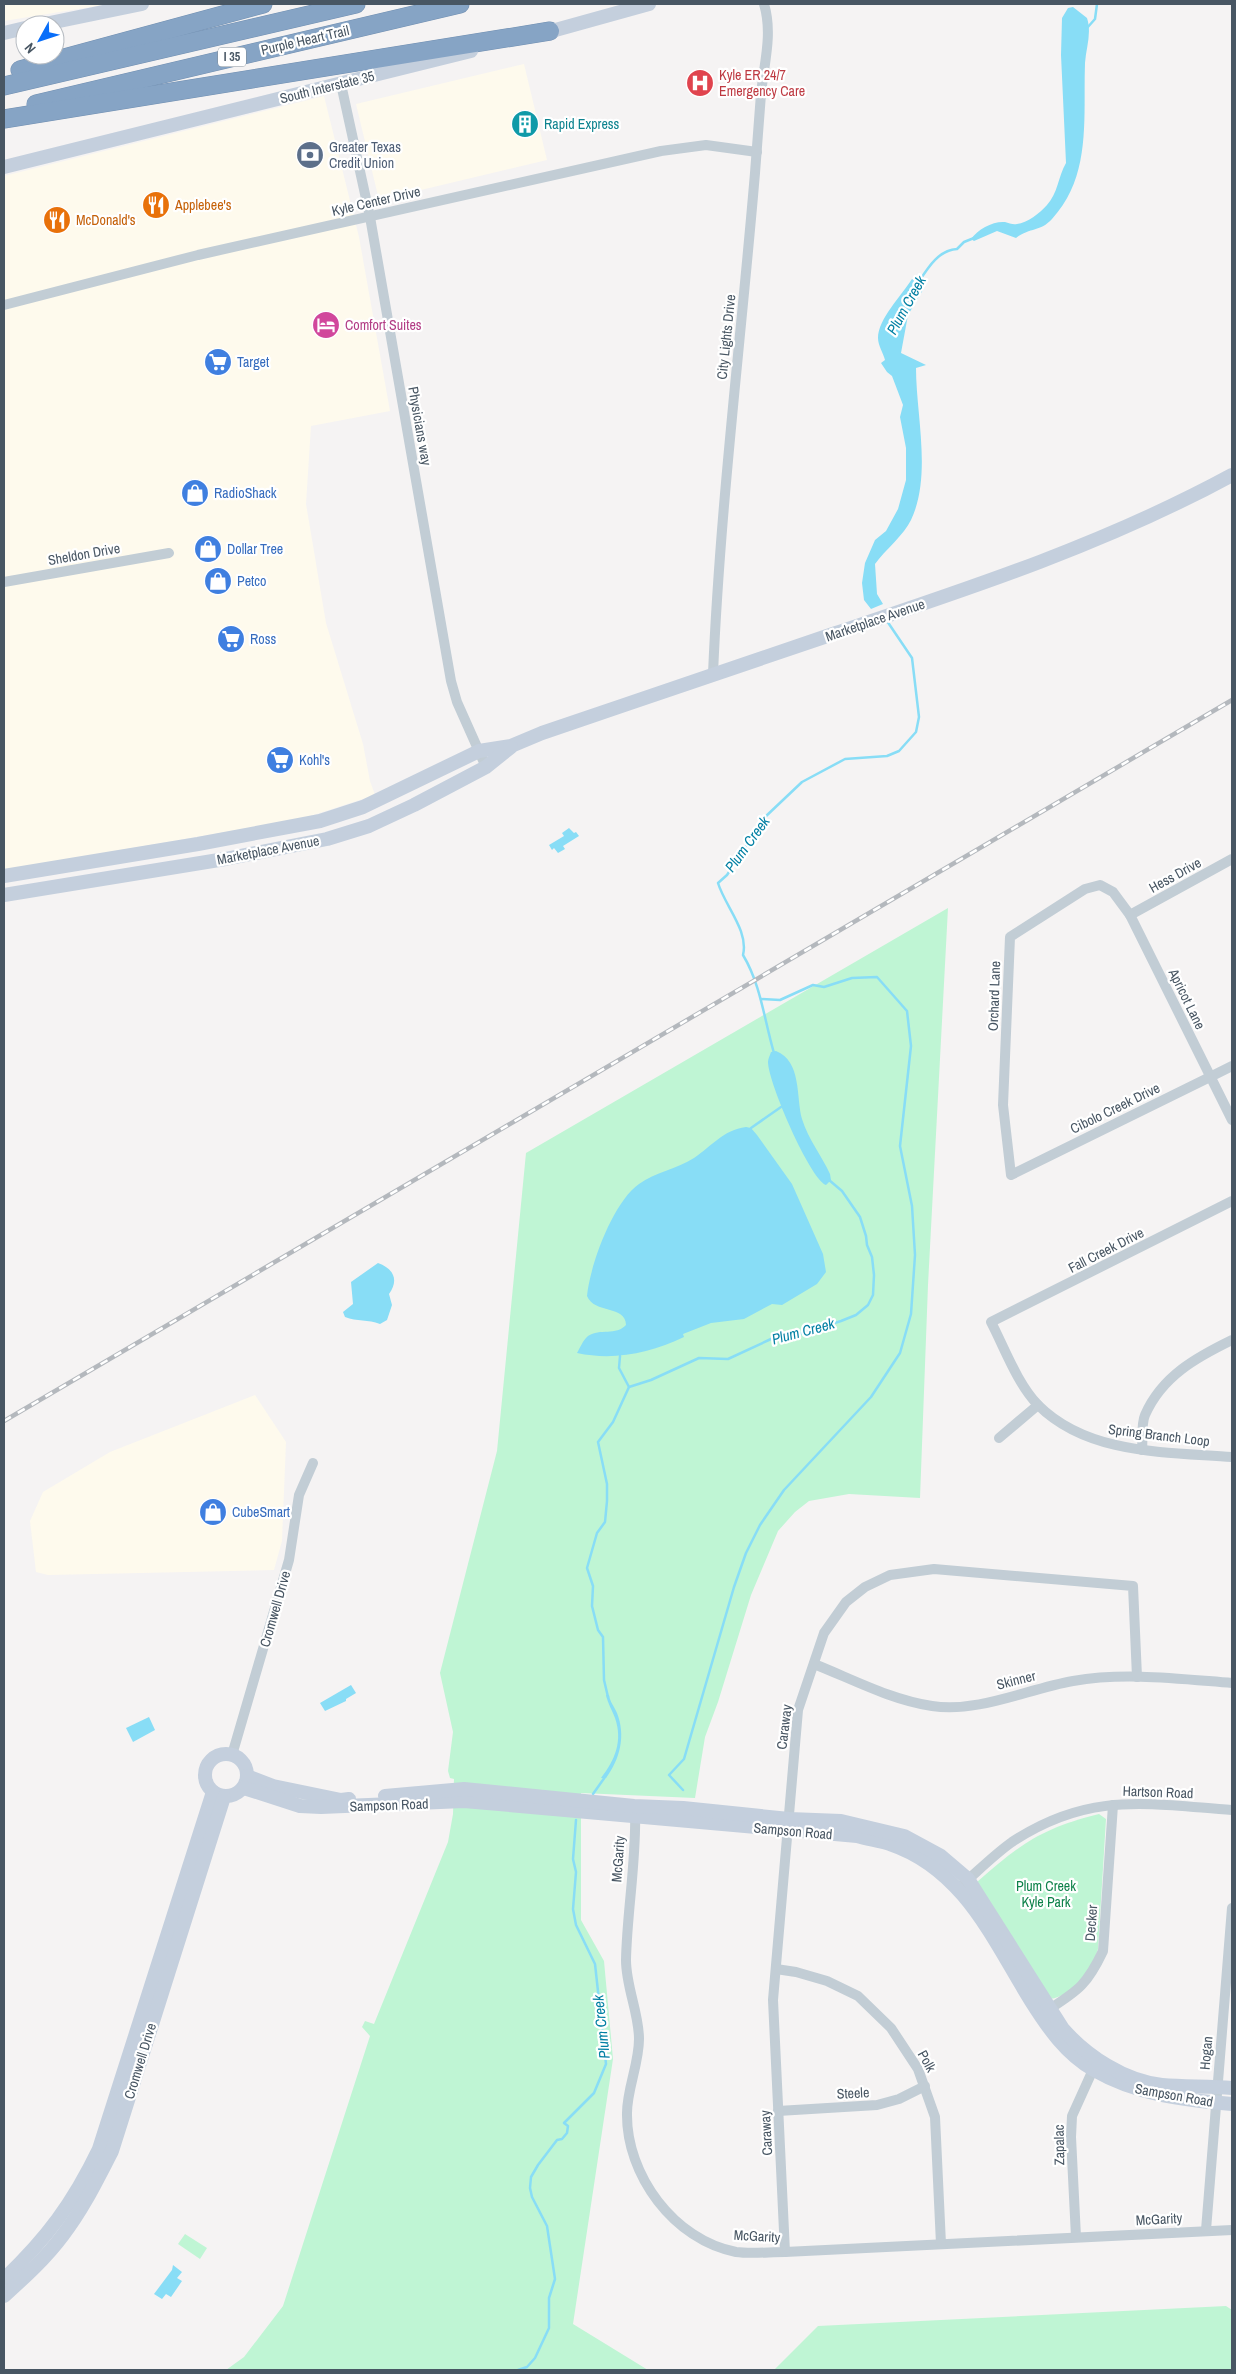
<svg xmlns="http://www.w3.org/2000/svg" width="1236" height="2374" font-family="'Archivo Narrow',sans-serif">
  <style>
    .commercial { fill: #fefaed }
    .green { fill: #bff5d4 }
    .water { fill: #88ddf6 }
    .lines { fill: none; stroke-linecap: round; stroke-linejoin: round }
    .stream { stroke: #88ddf6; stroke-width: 2.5 }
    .highway-casing { stroke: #718fb1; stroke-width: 19 }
    .street { stroke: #c2cdd5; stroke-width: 10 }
    .secondary { stroke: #c4cfdd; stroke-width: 14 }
    .highway { stroke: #86a4c5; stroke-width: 18 }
    .rail-casing { stroke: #b4b8bd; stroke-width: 4.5 }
    .rail { stroke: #fff; stroke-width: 2.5; stroke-dasharray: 8; stroke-linecap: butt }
    .labels { text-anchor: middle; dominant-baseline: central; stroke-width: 4.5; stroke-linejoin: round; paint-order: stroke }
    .shield { fill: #fff; stroke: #7f8992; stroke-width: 1 }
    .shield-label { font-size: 12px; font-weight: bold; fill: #485663 }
    .street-label { font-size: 14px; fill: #485663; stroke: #fff }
    .health-label { font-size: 14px; fill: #be3a42; stroke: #fff; text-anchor: start }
    .culture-label { font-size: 14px; fill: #0d838f; stroke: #fff; text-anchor: start }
    .service-label { font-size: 14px; fill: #4e5e75; stroke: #fff; text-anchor: start }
    .food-label { font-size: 14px; fill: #c56008; stroke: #fff; text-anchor: start }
    .hotel-label { font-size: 14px; fill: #b23c85; stroke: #fff; text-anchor: start }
    .shop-label { font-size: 14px; fill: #366cbe; stroke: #fff; text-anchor: start }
    .park-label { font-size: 14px; fill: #0e824a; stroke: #fff }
    .water-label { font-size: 15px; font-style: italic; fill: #0380a4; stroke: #fff }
  </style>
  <rect width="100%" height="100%" fill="#f5f3f3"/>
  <!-- commercial -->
  <g class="commercial">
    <polygon points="4,4 109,4 4,21"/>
    <polygon points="524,64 547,160 379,200 356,104"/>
    <polygon points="324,96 359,237 390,411 311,426 306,504 326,623 363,744 370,781 375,795 301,819 4,870 4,176"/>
    <polygon points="255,1395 286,1442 282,1541 274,1570 48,1575 36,1572 30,1521 43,1492 110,1452"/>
  </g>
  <!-- green -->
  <g class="green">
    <polygon points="948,908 928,1285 920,1498 849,1494 809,1501 795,1512 778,1531 751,1595 718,1702 705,1737 695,1798 581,1793 581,1920 604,1961 613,2059 573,2324 648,2370 226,2370 244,2357 283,2306 370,2036 362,2027 365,2021 374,2024 448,1842 453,1814 454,1779 450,1778 448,1771 453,1732 440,1673 497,1451 526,1153"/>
    <path d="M 1099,1814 L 1106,1819 L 1098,1949 C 1092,1969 1073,1996 1050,1999 L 977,1882 C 1020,1844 1042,1828 1099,1814 Z"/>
    <polygon points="185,2234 207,2248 200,2259 178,2244"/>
    <polygon points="1226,2306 1232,2310 1232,2370 774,2370 818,2326"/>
  </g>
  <!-- water -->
  <g class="water">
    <path d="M 1073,7 L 1087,18 C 1092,33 1086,48 1085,63 C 1083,117 1092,176 1052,219 C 1040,232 1031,227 1016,238 L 997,231 L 974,241 L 971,239 C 978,229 993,221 1005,222 C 1009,223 1013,225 1017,224 C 1027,223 1040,213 1047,205 C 1058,193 1058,177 1066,163 L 1061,55 L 1062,18 L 1068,8 Z"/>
    <path d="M 912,279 L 924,288 L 908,315 L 901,353 L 926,365 L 916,368 C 916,415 932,476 911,520 C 904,535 885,550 875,564 L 877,594 L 883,604 L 871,609 L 864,600 L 862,583 L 865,563 L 875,540 L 886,531 L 898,509 L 906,480 L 906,448 L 900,417 L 903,405 L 892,376 L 887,372 L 881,363 L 885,360 C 883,353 878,345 878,338 C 878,319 902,295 912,279 Z"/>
    <polygon points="569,828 574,833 576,832 579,836 563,846 565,849 558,853 554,848 552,850 549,845 564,836 562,833"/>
    <path d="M 776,1051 C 802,1061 796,1098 802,1119 C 808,1139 822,1156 830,1174 L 831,1180 L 826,1185 C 810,1179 768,1082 768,1062 C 768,1059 770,1055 771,1052 Z"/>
    <path d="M 746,1127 L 751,1128 L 757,1135 L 792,1184 L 823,1254 L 826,1272 L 817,1284 L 782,1305 L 772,1304 L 744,1319 L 711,1323 L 683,1334 L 684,1337 C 650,1353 614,1361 577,1353 C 580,1348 583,1340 588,1336 C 600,1328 616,1336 626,1325 C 626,1305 594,1314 587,1296 C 590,1265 613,1202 639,1184 C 655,1172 677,1169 694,1158 C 712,1146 723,1130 746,1127 Z"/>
    <path d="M 378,1263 C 394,1269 399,1280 389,1294 L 392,1305 L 387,1320 L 380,1324 C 368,1319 357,1322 345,1317 L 343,1312 L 353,1304 L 351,1282 Z"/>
    <polygon points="351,1685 356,1693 346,1699 346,1701 325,1711 320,1703"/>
    <path d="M 606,1695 L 609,1695 C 610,1702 614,1706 617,1713 C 626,1736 620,1759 606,1778 L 601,1778 C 615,1760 623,1741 615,1718 C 612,1710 608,1704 606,1695 Z"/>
    <polygon points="149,1717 155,1730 133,1742 126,1728"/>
    <polygon points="173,2265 182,2272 177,2278 182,2281 171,2297 166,2294 162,2299 154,2294 172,2270"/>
  </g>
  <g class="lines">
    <!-- stream -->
    <g class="stream">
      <polyline points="1087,28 1095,19 1097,4"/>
      <path d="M 916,286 C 926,271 937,250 957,249 L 964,242 L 974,238"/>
      <path d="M 774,1053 C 764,1019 761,985 743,955 C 749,931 725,906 718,883 L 727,875 L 764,818 L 802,782 L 845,759 L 887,756 L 899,751 L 916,732 L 919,717 L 912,658 L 887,621"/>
      <polyline points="751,1128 781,1107"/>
      <polyline points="620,1356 619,1368 629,1387"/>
      <polyline points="608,1697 604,1680 603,1637 598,1630 592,1606 593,1586 587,1568 597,1533 605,1522 607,1501 607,1484 598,1442 613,1422 629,1387 651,1380 699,1358 728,1359 771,1339 803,1333 841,1321 856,1315 868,1305 873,1295 874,1275 872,1257 867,1245 866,1236 860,1217 842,1191 829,1180"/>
      <polyline points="683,1790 669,1775 684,1759 734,1587 746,1553 760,1525 784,1490 871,1397 900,1353 911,1314 915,1255 912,1206 900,1146 911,1046 907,1011 877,977 852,978 824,987 813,985 780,1000 761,999"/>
      <polyline points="593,1794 605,1777"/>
      <polyline points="518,2370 527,2367 535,2358 549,2328 549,2298 555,2279 547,2226 532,2197 530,2188 531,2177 538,2165 557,2140 562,2139 567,2133 568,2126 564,2123 594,2093 606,2064 595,1964 576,1925 573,1909 576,1872 573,1859 576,1820"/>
    </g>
    <!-- highway casing -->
    <g class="highway-casing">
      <g id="highway">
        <polyline points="20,70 263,4"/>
        <polyline points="4,86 356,4"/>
        <polyline points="36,104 460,4"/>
        <polyline points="4,119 550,31"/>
      </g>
    </g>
    <!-- street -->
    <g class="street">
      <polyline points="341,84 370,217 451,681 457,702 486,767"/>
      <polyline points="4,305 198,255 661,151 706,145 757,152"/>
      <polyline points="4,582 169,553"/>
      <path d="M 713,674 C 720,507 741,340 755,173 C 757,146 759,120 761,94 C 764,63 773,34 764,4"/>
      <polyline points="1130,915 1232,859"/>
      <polyline points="1232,1066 1210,1077 1011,1175 1003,1105 1010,937 1085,889 1100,885 1113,892 1130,915 1232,1120"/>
      <path d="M 1232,1201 L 991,1322 C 1005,1349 1017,1383 1038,1405 C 1088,1455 1167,1452 1232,1457"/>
      <polyline points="999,1438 1038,1405"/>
      <path d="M 1142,1450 C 1143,1439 1141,1424 1145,1415 C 1162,1376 1197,1357 1232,1340"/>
      <path d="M 814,1664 C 852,1679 891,1700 932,1706 C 979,1713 1027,1689 1073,1681 C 1125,1672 1180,1679 1232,1683"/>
      <polyline points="232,1755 289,1560 299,1495 313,1463"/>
      <path d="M 635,1809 C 637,1857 627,1911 626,1960 C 626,1987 639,2013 639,2039 C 639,2064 627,2089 627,2113 C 626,2175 674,2240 736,2252 C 751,2254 769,2252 785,2252 L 1232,2230"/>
      <path d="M 963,1884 C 979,1870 995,1854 1012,1842 C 1089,1791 1147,1804 1232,1810"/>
      <polyline points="776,1969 796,1972 827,1981 858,1996 891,2028 918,2069 935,2117 941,2244"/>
      <path d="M 1045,2012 C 1077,1991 1086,1987 1103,1951 L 1113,1805"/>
      <polyline points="778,2111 877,2105 899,2099 925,2086"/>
      <polyline points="1206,2230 1232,1908"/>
      <polyline points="1076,2237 1071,2137 1072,2116 1096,2063"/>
      <polyline points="785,2252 773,2000 798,1710 824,1633 846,1602 865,1587 890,1575 934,1569 1133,1586 1137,1677"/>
    </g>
    <!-- secondary -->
    <g class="secondary">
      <polyline points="40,25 142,4"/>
      <polyline points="4,33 25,28"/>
      <polyline points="541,34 649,4"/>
      <polyline points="4,167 471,51"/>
      <path d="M 4,876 L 198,844 L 320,821 L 363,807 L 479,751 L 511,746 L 542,733 C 640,700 737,666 836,633 C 971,588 1107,543 1232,475"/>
      <polyline points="4,895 225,859 327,839 369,826 414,805 486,767 511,747"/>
      <circle cx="226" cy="1775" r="21"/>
      <polyline points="247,1776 273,1786 341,1800 349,1799"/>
      <path d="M 244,1788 L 300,1806 L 321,1807 L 464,1801 L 857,1836 C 868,1839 880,1841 890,1844 C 964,1869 993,1940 1031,2001 C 1048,2028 1066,2054 1094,2070 C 1137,2095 1184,2100 1232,2104"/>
      <path d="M 385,1796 L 464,1789 L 634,1806 L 683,1808 L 789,1819 L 841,1821 L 904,1836 L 941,1856 L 968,1879 L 1063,2029 C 1087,2056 1124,2081 1162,2085 C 1185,2087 1209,2086 1232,2088"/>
      <path d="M 4,2279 C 47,2238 73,2203 99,2149 L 213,1792"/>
      <path d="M 4,2296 C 25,2277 46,2258 63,2235 C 83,2209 97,2180 112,2151 L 224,1797"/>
    </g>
    <!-- highway -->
    <use href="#highway" class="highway"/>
    <!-- rail casing -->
    <g class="rail-casing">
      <polyline id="rail" points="4,1421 1232,700"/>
    </g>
    <!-- rail -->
    <use href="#rail" class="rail"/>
  </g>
  <!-- icons -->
  <defs>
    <g id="hospital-disc" transform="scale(1.4375)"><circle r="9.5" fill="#e0444e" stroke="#fff"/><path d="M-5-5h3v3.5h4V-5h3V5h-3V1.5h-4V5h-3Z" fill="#fff"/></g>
    <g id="building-disc" transform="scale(1.4375)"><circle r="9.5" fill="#0f9aa8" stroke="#fff"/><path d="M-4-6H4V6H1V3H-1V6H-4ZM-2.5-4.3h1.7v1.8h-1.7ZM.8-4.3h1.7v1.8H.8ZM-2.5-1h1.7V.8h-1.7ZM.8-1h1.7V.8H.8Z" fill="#fff"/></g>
    <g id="bank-disc" transform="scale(1.4375)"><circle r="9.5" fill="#5c6f8a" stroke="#fff"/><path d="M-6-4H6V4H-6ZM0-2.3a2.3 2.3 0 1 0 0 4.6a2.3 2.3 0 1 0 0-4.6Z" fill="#fff"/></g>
    <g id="restaurant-disc" transform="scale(1.4375)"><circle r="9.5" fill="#e8710a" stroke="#fff"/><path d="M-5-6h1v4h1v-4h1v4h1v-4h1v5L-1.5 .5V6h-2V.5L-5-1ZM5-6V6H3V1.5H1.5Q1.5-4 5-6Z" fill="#fff"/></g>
    <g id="hotel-disc" transform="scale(1.4375)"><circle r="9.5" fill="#d1479c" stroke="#fff"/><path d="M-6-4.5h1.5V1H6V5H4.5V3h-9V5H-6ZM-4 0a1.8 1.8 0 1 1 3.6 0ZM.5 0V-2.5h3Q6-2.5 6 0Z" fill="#fff"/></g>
    <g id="supermarket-disc" transform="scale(1.4375)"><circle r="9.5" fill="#3f7fe0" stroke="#fff"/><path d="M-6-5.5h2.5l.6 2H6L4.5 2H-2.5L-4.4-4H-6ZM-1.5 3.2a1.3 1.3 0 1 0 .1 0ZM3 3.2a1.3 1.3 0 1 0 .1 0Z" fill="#fff"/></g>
    <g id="shop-disc" transform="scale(1.4375)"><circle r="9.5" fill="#3f7fe0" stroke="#fff"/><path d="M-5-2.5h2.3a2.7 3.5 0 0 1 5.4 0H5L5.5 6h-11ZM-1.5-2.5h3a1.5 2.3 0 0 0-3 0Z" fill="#fff"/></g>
  </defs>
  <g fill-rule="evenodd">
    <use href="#hospital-disc" x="700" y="83"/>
    <use href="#building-disc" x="525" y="124"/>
    <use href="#bank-disc" x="310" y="155"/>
    <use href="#restaurant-disc" x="156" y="205"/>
    <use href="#restaurant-disc" x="57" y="220"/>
    <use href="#hotel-disc" x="326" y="325"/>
    <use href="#supermarket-disc" x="218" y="362"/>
    <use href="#shop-disc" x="195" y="493"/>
    <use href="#shop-disc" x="208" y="549"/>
    <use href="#shop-disc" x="218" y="581"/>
    <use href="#supermarket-disc" x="231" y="639"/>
    <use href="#supermarket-disc" x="280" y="760"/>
    <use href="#shop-disc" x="213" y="1512"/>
  </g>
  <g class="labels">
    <!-- shield labels -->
    <rect class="shield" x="218" y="47.5" width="28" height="19" rx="4"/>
    <g class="shield-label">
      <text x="232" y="57">I 35</text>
    </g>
    <!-- street labels -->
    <g class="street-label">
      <text transform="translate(305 40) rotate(-13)">Purple Heart Trail</text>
      <text transform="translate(327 87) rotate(-14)">South Interstate 35</text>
      <text transform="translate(376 201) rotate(-13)">Kyle Center Drive</text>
      <text transform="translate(726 337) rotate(-84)">City Lights Drive</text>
      <text transform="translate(420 426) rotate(80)">Physicians way</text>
      <text transform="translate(84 554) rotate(-10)">Sheldon Drive</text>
      <text transform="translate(875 620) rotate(-19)">Marketplace Avenue</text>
      <text transform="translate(268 850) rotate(-11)">Marketplace Avenue</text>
      <text transform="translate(1175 875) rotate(-29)">Hess Drive</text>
      <text transform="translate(994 996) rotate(-88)">Orchard Lane</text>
      <text transform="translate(1187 999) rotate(64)">Apricot Lane</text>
      <text transform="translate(1115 1108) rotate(-26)">Cibolo Creek Drive</text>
      <text transform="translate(1106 1250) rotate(-27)">Fall Creek Drive</text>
      <text transform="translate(1159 1435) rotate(7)">Spring Branch Loop</text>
      <text transform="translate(275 1609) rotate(-74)">Cromwell Drive</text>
      <text transform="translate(1016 1680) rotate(-14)">Skinner</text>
      <text transform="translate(784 1727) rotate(-83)">Caraway</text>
      <text transform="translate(1158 1792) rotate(2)">Hartson Road</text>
      <text transform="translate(389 1805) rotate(-2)">Sampson Road</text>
      <text transform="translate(793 1831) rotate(5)">Sampson Road</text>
      <text transform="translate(618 1859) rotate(-86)">McGarity</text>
      <text transform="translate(1091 1923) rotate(-86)">Decker</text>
      <text transform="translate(1206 2053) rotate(-85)">Hogan</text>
      <text transform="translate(140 2061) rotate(-73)">Cromwell Drive</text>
      <text transform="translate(927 2061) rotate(61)">Polk</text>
      <text transform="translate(853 2093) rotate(-3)">Steele</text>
      <text transform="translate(1174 2095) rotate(10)">Sampson Road</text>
      <text transform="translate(766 2133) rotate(-93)">Caraway</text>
      <text transform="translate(1059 2145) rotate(-91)">Zapalac</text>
      <text transform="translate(1159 2219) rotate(-3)">McGarity</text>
      <text transform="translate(757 2236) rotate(3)">McGarity</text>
    </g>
    <!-- health labels -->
    <g class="health-label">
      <text x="719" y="75">Kyle ER 24/7<tspan x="719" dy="16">Emergency Care</tspan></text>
    </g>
    <!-- culture labels -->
    <g class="culture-label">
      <text x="544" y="124">Rapid Express</text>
    </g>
    <!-- service labels -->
    <g class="service-label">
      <text x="329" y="147">Greater Texas<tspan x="329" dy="16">Credit Union</tspan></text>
    </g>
    <!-- food labels -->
    <g class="food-label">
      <text x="175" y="205">Applebee's</text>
      <text x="76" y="220">McDonald's</text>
    </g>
    <!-- hotel labels -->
    <g class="hotel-label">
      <text x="345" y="325">Comfort Suites</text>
    </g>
    <!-- shop labels -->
    <g class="shop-label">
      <text x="237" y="362">Target</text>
      <text x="214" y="493">RadioShack</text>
      <text x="227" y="549">Dollar Tree</text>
      <text x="237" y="581">Petco</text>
      <text x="250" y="639">Ross</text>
      <text x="299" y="760">Kohl's</text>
      <text x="232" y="1512">CubeSmart</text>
    </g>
    <!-- park labels -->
    <g class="park-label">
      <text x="1046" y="1886">Plum Creek<tspan x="1046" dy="16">Kyle Park</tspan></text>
    </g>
    <!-- water labels -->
    <g class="water-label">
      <text transform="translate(906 305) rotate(-61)">Plum Creek</text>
      <text transform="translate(747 844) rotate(-54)">Plum Creek</text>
      <text transform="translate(803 1331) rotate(-15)">Plum Creek</text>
      <text transform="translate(601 2027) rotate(-96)">Plum Creek</text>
    </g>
  </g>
  <!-- border -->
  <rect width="1236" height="2374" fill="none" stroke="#485663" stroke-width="10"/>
  <!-- north arrow -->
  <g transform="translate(40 40) rotate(230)"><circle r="24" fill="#ffffff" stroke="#b6bbc1"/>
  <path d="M0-4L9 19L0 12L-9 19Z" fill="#086ef9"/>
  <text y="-8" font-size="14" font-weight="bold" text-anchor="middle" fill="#485663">N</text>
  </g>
</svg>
